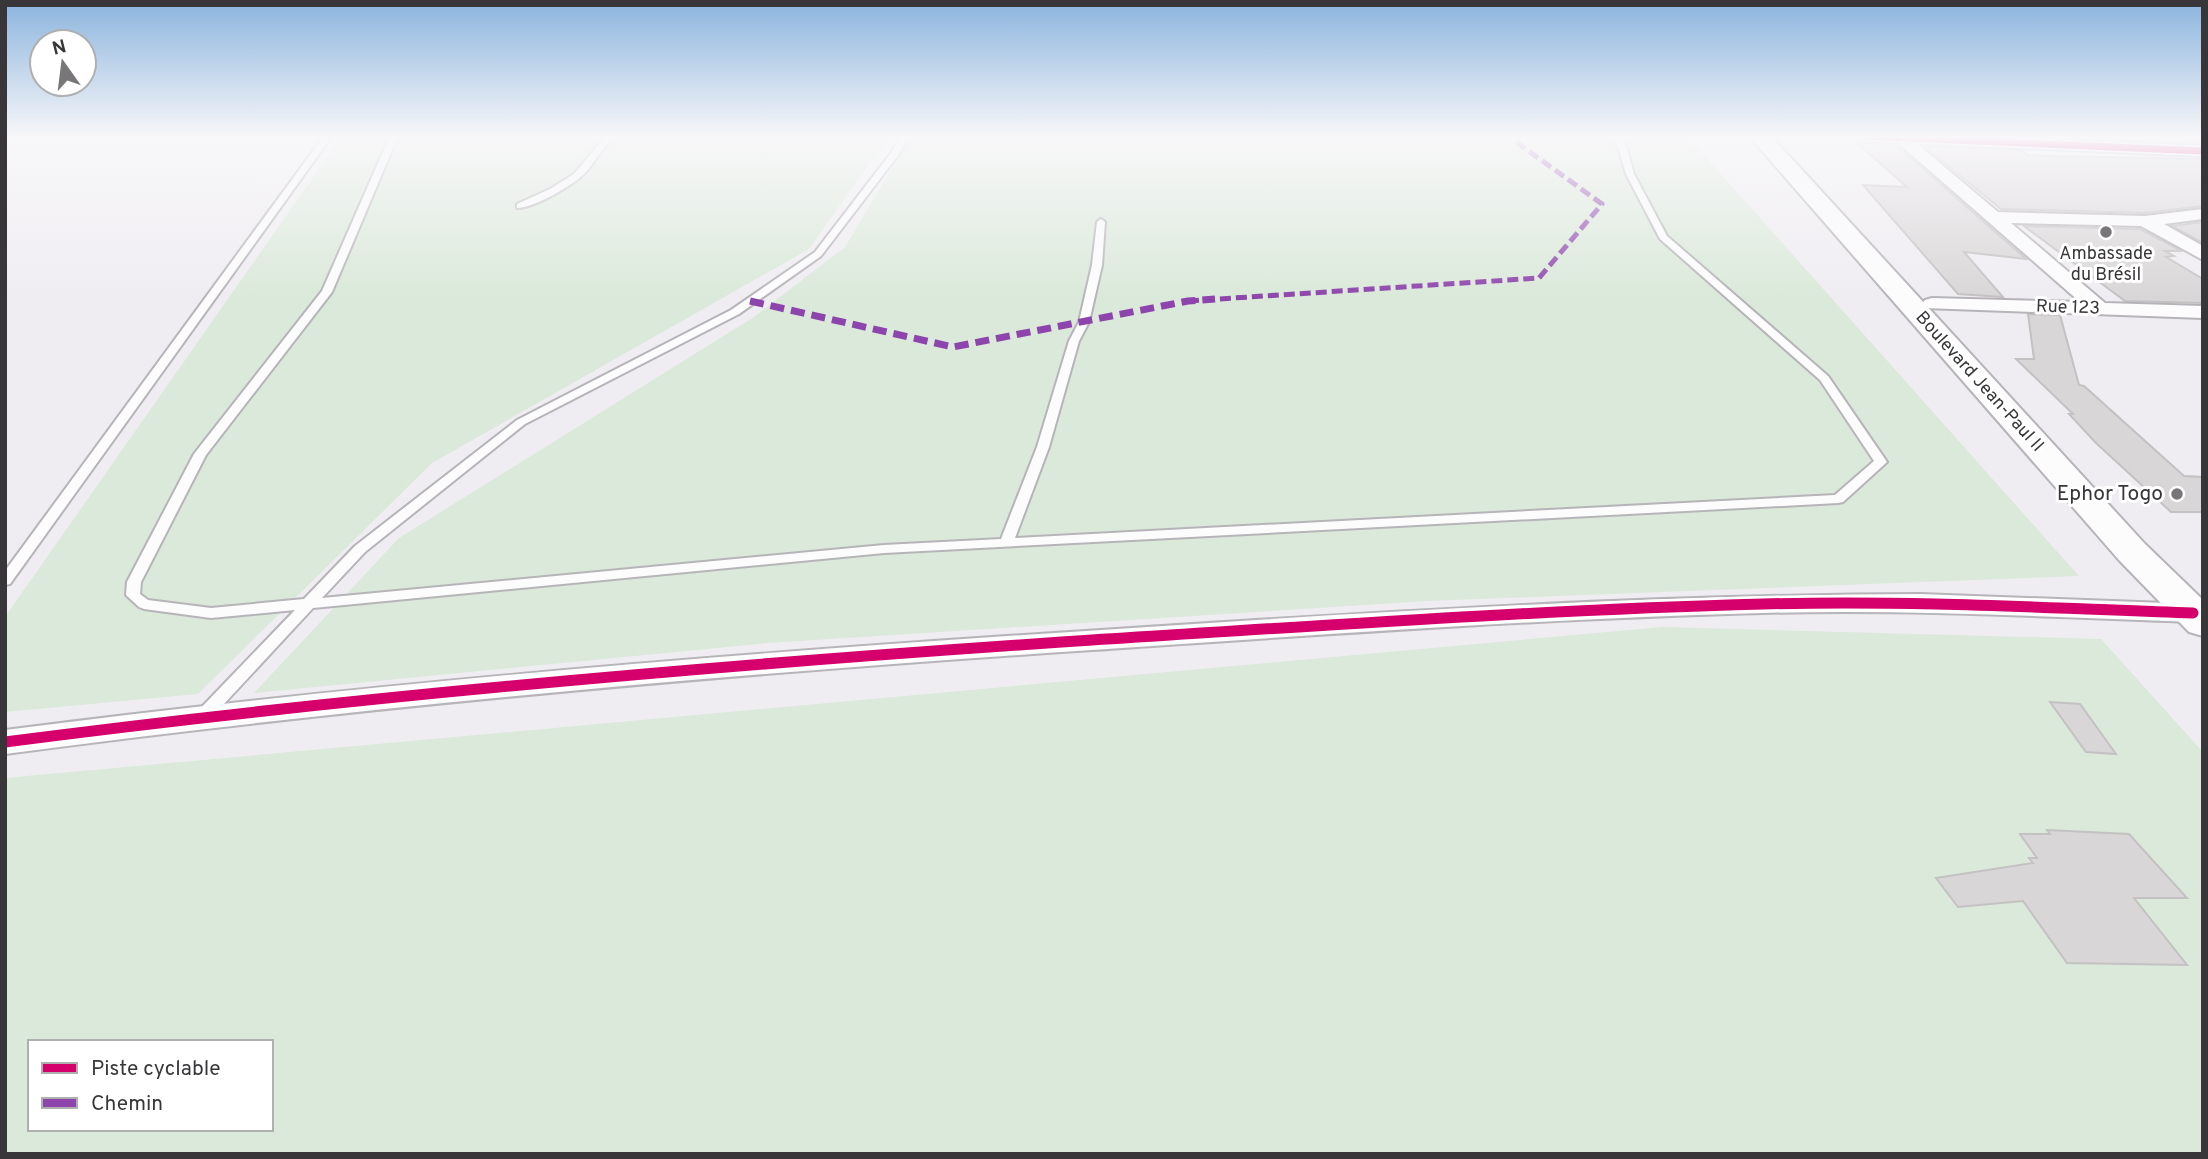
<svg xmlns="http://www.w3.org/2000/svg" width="2208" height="1159" font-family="Overpass,sans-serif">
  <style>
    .green { fill: #dae9d9; fill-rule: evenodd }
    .building { fill: #d9d6d7; stroke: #c4c1c2; stroke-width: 2 }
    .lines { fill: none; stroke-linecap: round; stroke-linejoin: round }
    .lane-casing { stroke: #b6b4b8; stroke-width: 4 }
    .street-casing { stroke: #b6b4b8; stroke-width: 4 }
    .secondary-casing { stroke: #b6b4b8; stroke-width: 4 }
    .lane { fill: #fdfcfd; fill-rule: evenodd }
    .street { fill: #fdfcfd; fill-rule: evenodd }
    .secondary { fill: #fdfcfd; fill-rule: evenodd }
    .quiet-far1 { stroke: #8e44ad; stroke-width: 5; stroke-dasharray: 11 5; stroke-linecap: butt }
    .quiet { stroke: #8e44ad; stroke-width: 7; stroke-dasharray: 14 7; stroke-linecap: butt }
    .cycleway-far1-casing { stroke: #fff; stroke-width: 10 }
    .cycleway-casing { stroke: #fff; stroke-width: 16 }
    .cycleway-far1 { stroke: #d6006c; stroke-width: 7 }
    .cycleway { stroke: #d6006c; stroke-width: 11 }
    .poi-dot { fill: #787679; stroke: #fff; stroke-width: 2.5 }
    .labels { text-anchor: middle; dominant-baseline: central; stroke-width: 6; stroke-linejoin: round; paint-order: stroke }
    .far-poi-label { font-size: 18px; fill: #383639; stroke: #fff }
    .far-street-label { font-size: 18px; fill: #383639; stroke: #fff }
    .poi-label { font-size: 21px; fill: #383639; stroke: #fff; text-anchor: end }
  </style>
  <rect width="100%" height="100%" fill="#efedf1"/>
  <!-- green -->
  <g class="green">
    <polygon points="342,136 889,136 809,249 432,463 198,694 5,712 5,617"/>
    <polygon points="911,136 1687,136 2079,576 1427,601 768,643 254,693 399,538 754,317 845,247"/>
    <path d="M 1662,627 L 2101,639 L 2203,752 L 2203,1154 L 5,1154 L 5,778 ZM 30,1042 L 271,1042 L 271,1129 L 30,1129 Z"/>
  </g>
  <!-- building -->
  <g class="building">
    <polygon points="2105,136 2203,136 2203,143 2112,140"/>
    <polygon points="1857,143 1896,145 2024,257 2026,259 1964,252 2003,297 1958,294 1863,185 1907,187"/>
    <polygon points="1924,146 2021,150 2027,155 2047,156 2203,159 2203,206 2145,213 2001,209"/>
    <polygon points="2203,222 2203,243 2172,226"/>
    <polygon points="2024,226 2140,229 2182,251 2165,251 2174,256 2166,257 2203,279 2203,303 2125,301"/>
    <polygon points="2028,314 2060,315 2079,385 2084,386 2184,476 2203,477 2203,512 2171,512 2096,443 2069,414 2073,414 2016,359 2034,359"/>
    <polygon points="2050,702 2080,704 2116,754 2086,752"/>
    <polygon points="2047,830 2129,834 2187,898 2134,898 2187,965 2067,963 2023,901 1958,907 1936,878 2033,863 2029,858 2037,858 2020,834 2050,834"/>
  </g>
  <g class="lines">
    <!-- lane casing -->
    <g class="lane-casing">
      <g id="lane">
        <polygon points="324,136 332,136 10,584 5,585 5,571"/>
        <polygon points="390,136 398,136 332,292 206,455 141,582 140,594 148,600 211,608 304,599 355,546 517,420 731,310 815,252 891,153 901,136 909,136 899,154 821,256 739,314 525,424 365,552 322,598 884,545 1001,539 1037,447 1069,341 1079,322 1092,265 1097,222 1101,219 1105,222 1102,265 1089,322 1079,341 1049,447 1015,538 1835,495 1874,461 1820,380 1660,239 1626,174 1615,136 1623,136 1634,174 1667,236 1828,376 1887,462 1843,502 1838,503 884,553 313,608 209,720 197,720 195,716 197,712 295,610 211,618 144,609 139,607 126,595 127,582 194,454 322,291"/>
        <path d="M 606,136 L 614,136 C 603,147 596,160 586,172 C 574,185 534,208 517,208 L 517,204 L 550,189 L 574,174 Z"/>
      </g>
    </g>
    <!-- street casing -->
    <g class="street-casing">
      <g id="street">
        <polygon points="1858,136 1961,136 2203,146 2203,156 1916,143 1998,212 2145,216 2203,209 2203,219 2164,224 2203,246 2203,260 2141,226 2011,223 2105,303 2203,306 2203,318 1925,308 1922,304 1925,300 1932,298 2080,302 1897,142 1865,141"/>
        <path d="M 1920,594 L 2193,604 L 2203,606 L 2203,620 L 2193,622 C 2050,617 1907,609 1763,613 C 1539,619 1315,635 1092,650 C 729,674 366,706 5,754 L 5,730 C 369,683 735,653 1101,630 C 1373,612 1647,595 1920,594 Z"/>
      </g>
    </g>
    <!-- secondary casing -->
    <g class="secondary-casing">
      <polygon id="secondary" points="1749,136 1771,136 2145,544 2203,600 2203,636 2189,632 2119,560"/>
    </g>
    <!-- lane -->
    <use href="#lane" class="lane"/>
    <!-- street -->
    <use href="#street" class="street"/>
    <!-- secondary -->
    <use href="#secondary" class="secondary"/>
    <!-- quiet-far1 -->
    <polyline class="quiet-far1" points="1188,301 1539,278 1602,204 1508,136"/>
    <!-- quiet -->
    <polyline class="quiet" points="750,301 953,347 1188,301 1215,299"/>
    <!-- cycleway-far1 casing -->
    <g class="cycleway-far1-casing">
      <polyline id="cycleway-far1" points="1865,136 2203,151"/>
    </g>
    <!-- cycleway casing -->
    <g class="cycleway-casing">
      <path id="cycleway" d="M 5,742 C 366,695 729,664 1092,640 C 1315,626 1539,610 1763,604 C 1907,600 2050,608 2193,613"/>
    </g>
    <!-- cycleway-far1 -->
    <use href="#cycleway-far1" class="cycleway-far1"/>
    <!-- cycleway -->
    <use href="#cycleway" class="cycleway"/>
  </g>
  <!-- sky -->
  <linearGradient id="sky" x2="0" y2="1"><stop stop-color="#8bb4de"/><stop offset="0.46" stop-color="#f8f7f9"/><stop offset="1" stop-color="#f8f7f9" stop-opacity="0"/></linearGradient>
  <rect width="2208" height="298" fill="url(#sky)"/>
  <!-- markers -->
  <g class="poi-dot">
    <circle cx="2106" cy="232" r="7"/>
    <circle cx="2177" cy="494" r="7"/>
  </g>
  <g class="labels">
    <!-- far-poi labels -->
    <g class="far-poi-label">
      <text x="2106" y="254">Ambassade<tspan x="2106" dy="21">du Brésil</tspan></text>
    </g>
    <!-- far-street labels -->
    <g class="far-street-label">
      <text transform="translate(2068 308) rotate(2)">Rue 123</text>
      <text transform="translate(1979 382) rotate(48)">Boulevard Jean-Paul II</text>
    </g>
    <!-- poi labels -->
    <g class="poi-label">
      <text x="2163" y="494">Ephor Togo</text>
    </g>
  </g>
  <!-- border -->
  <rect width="2208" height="1159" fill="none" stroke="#383639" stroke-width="14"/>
  <!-- legend -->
  <rect x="28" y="1040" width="245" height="91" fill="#ffffff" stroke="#afafb0" stroke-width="2"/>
  <rect x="42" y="1063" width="35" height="10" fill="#d6006c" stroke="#afafb0" stroke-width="2"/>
  <text x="91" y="1075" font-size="21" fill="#383639">Piste cyclable</text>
  <rect x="42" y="1098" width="35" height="10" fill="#8e44ad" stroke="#afafb0" stroke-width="2"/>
  <text x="91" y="1110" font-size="21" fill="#383639">Chemin</text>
  <!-- north arrow -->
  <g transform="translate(63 63) rotate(346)"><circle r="33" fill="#ffffff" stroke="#afafb0" stroke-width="2"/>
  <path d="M0-5L12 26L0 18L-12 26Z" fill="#787679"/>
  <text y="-10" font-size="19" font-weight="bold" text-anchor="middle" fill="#383639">N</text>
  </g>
</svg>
